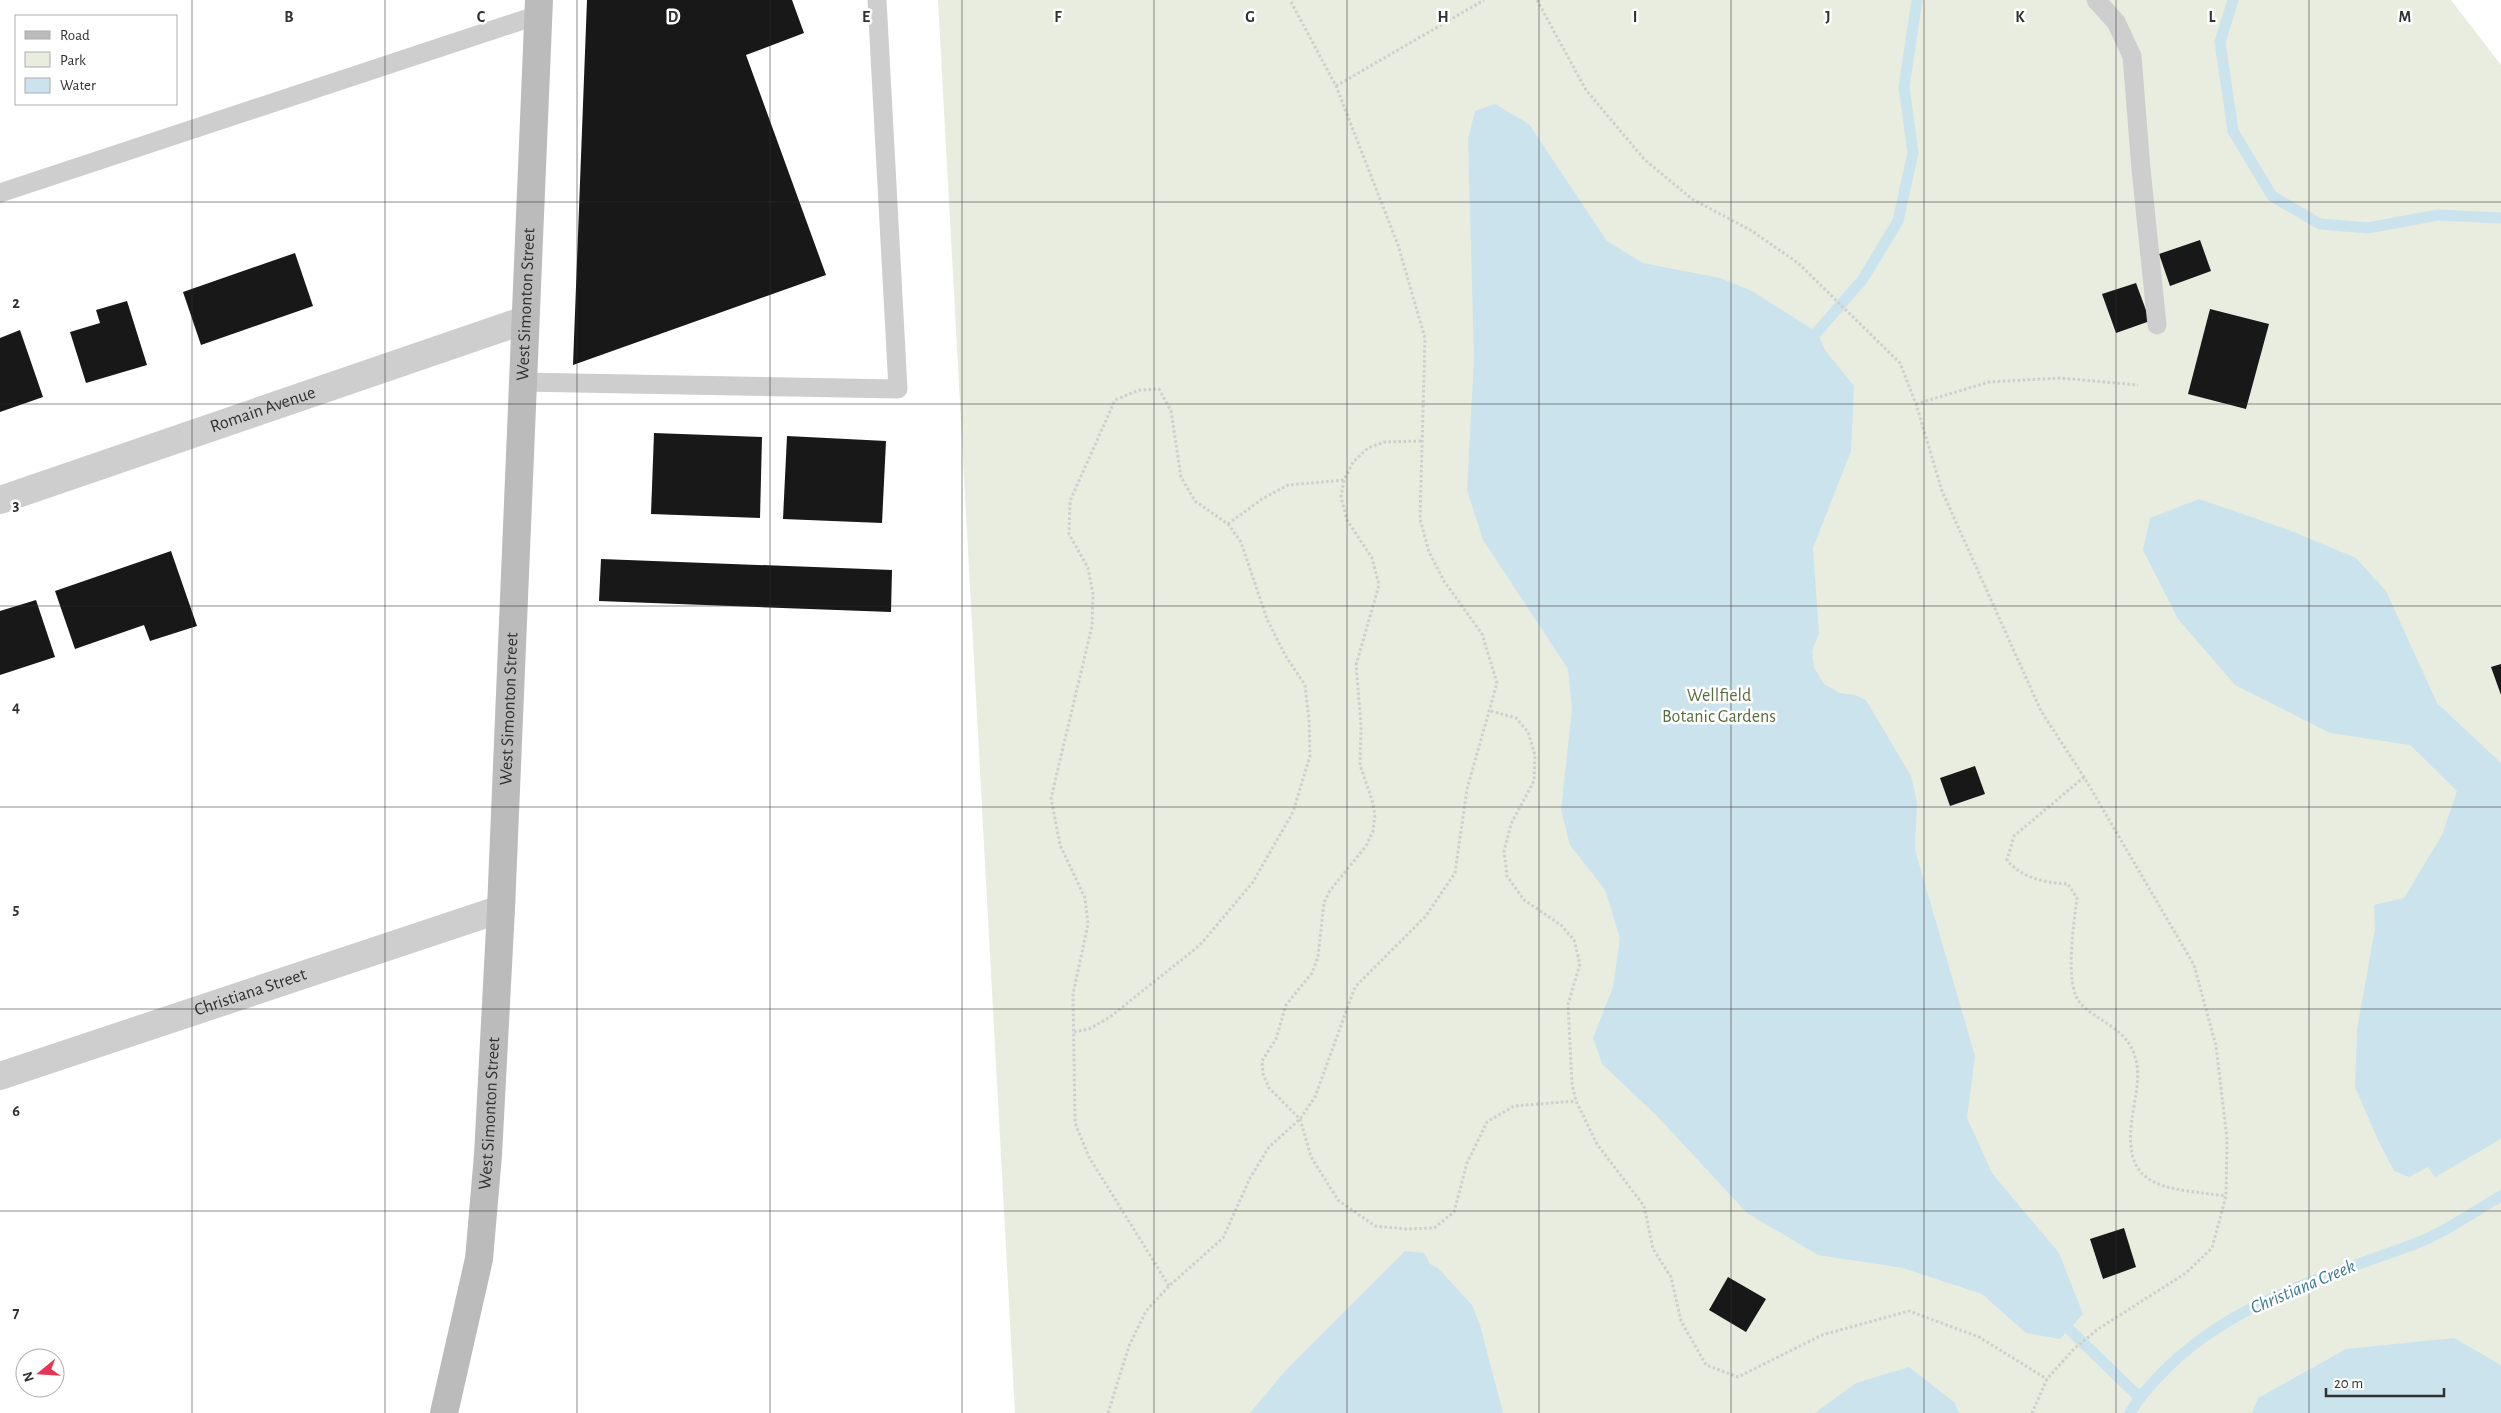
<svg xmlns="http://www.w3.org/2000/svg" width="2501" height="1413" font-family="'Alegreya Sans',sans-serif">
  <style>
    .green { fill: #e8eddf }
    .water { fill: #cbe3ed }
    .lines { fill: none; stroke-linecap: round; stroke-linejoin: round }
    .stream { stroke: #cbe3ed; stroke-width: 11 }
    .building { fill: #181818 }
    .path { stroke: #cecece; stroke-width: 3; stroke-dasharray: 2.5 2.5; stroke-linecap: butt }
    .lane { stroke: #cecece; stroke-width: 19 }
    .street { stroke: #cecece; stroke-width: 28 }
    .secondary { stroke: #bbb; stroke-width: 28 }
    .grid { fill: none; stroke: #313131; stroke-width: 1; stroke-opacity: 0.55 }
    .labels { text-anchor: middle; dominant-baseline: central; stroke-width: 5; stroke-linejoin: round; paint-order: stroke }
    .street-label { font-size: 18px; fill: #313131; stroke: #fff }
    .park-label { font-size: 18px; fill: #586d3d; stroke: #fff }
    .water-label { font-size: 19px; font-style: italic; fill: #3e7b93; stroke: #fff }
    .grid-label { font-size: 16px; text-anchor: middle; font-weight: bold; fill: #313131; stroke: #fff; stroke-width: 5; stroke-linejoin: round; paint-order: stroke }
  </style>
  <rect width="100%" height="100%" fill="#fff"/>
  <!-- green -->
  <polygon class="green" points="938,0 2451,0 2501,65 2501,1413 1015,1413"/>
  <!-- water -->
  <g class="water">
    <polygon points="1495,104 1529,124 1607,241 1643,263 1720,278 1752,291 1817,332 1825,350 1854,386 1851,451 1813,548 1819,633 1812,651 1814,667 1824,684 1840,693 1855,695 1866,700 1911,776 1917,802 1915,850 1975,1056 1967,1118 1992,1173 2059,1253 2083,1314 2060,1339 2026,1333 1982,1294 1903,1268 1818,1255 1747,1213 1657,1116 1602,1064 1593,1038 1613,987 1620,938 1605,890 1570,845 1561,810 1572,709 1568,669 1483,540 1467,490 1474,358 1468,139 1475,111"/>
    <polygon points="2199,499 2289,530 2356,558 2386,591 2437,703 2501,763 2501,1139 2435,1177 2428,1167 2409,1177 2394,1171 2378,1140 2355,1087 2357,1029 2375,929 2374,905 2404,898 2442,835 2457,791 2410,745 2330,733 2235,685 2178,619 2143,550 2150,518"/>
    <polygon points="1405,1251 1424,1253 1430,1264 1438,1268 1472,1305 1480,1325 1503,1413 1250,1413 1287,1369"/>
    <polygon points="2454,1338 2501,1365 2501,1413 2252,1413 2258,1398 2346,1349"/>
    <polygon points="1909,1367 1954,1402 1959,1413 1815,1413 1856,1383"/>
  </g>
  <g class="lines">
    <!-- stream -->
    <g class="stream">
      <polyline points="2233,0 2220,42 2233,131 2272,196 2320,224 2368,228 2438,215 2501,218"/>
      <polyline points="1817,332 1863,279 1898,221 1913,153 1904,87 1917,0"/>
      <polyline points="2069,1329 2139,1397"/>
      <path d="M 2130,1413 C 2139,1397 2150,1385 2163,1372 C 2233,1300 2331,1276 2422,1241 C 2449,1230 2476,1210 2501,1196"/>
    </g>
  </g>
  <!-- building -->
  <g class="building">
    <polygon points="587,0 792,0 804,33 746,55 826,275 573,365"/>
    <polygon points="2200,240 2211,271 2170,286 2159,254"/>
    <polygon points="295,253 313,306 201,345 183,292"/>
    <polygon points="2136,283 2150,321 2116,333 2102,294"/>
    <polygon points="127,301 147,365 86,383 70,332 100,323 96,310"/>
    <polygon points="2210,309 2269,324 2246,409 2188,394"/>
    <polygon points="20,330 43,397 0,412 0,338"/>
    <polygon points="654,433 762,437 760,518 651,514"/>
    <polygon points="787,436 886,441 882,523 783,519"/>
    <polygon points="171,551 197,626 150,641 144,625 75,649 55,591"/>
    <polygon points="601,559 892,570 891,612 599,601"/>
    <polygon points="36,600 55,657 0,675 0,611"/>
    <polygon points="2501,664 2501,695 2491,667"/>
    <polygon points="1975,766 1985,794 1950,806 1940,778"/>
    <polygon points="2124,1228 2136,1267 2103,1279 2090,1239"/>
    <polygon points="1728,1277 1766,1299 1746,1332 1709,1310"/>
  </g>
  <g class="lines">
    <!-- path -->
    <g class="path">
      <polyline points="1537,0 1586,90 1644,159 1692,199 1752,231 1798,263 1900,363 1916,404 1942,491 2041,711 2084,777 2194,965 2216,1046 2227,1139 2226,1196 2212,1248 2186,1273 2098,1329 2073,1350 2047,1379 2032,1413"/>
      <polyline points="1336,86 1484,0"/>
      <polyline points="1916,404 1989,382 2060,378 2138,385"/>
      <polyline points="1421,441 1384,442 1368,448 1353,462 1344,480 1341,497 1347,520 1372,558 1379,585 1356,665 1361,725 1360,765 1372,800 1375,815 1373,831 1366,846 1329,892 1324,903 1318,957 1312,973 1286,1005 1276,1039 1262,1061 1263,1074 1269,1088 1300,1119 1311,1157 1338,1200 1375,1226 1406,1229 1434,1228 1454,1212 1467,1163 1487,1122 1514,1106 1576,1101"/>
      <polyline points="1228,524 1262,499 1288,485 1344,480"/>
      <polyline points="1491,711 1516,718 1528,732 1535,755 1534,781 1511,824 1504,851 1507,876 1524,900 1561,925 1574,940 1580,964 1568,1004 1572,1084 1576,1101 1597,1144 1644,1206 1653,1249 1671,1277 1681,1321 1706,1365 1738,1377 1822,1335 1909,1311 1979,1337 2047,1379"/>
      <path d="M 2084,777 L 2014,836 L 2007,860 C 2021,878 2046,883 2068,884 L 2077,898 C 2074,922 2064,984 2080,1003 C 2094,1019 2123,1027 2133,1051 C 2141,1070 2137,1087 2134,1106 C 2118,1190 2159,1187 2226,1196"/>
      <polyline points="1074,1032 1089,1029 1110,1017 1200,945 1253,882 1293,812 1310,756 1309,719 1305,685 1285,655 1267,619 1241,542 1228,524 1195,501 1181,477 1171,411 1159,389 1139,390 1115,400 1070,501 1069,534 1088,568 1093,594 1092,626 1051,798 1060,845 1085,898 1088,924 1073,994 1075,1123 1089,1157 1169,1286"/>
      <polyline points="1108,1413 1129,1346 1146,1311 1169,1286 1223,1238 1250,1178 1269,1147 1300,1119 1315,1097 1355,987 1425,917 1455,873 1467,789 1497,683 1482,634 1444,581 1429,552 1420,519 1425,338 1398,245 1336,86 1290,0"/>
    </g>
    <!-- lane -->
    <g class="lane">
      <polyline points="2096,0 2116,22 2132,56 2141,169 2157,325"/>
      <polyline points="0,193 538,15"/>
      <polyline points="521,382 898,389 877,0"/>
    </g>
    <!-- street -->
    <g class="street">
      <path id="s1" d="M 0,500 L 525,320"/>
      <path id="s2" d="M 0,1076 L 501,909"/>
    </g>
    <!-- secondary -->
    <path class="secondary" id="s3" d="M 444,1413 L 479,1259 L 488,1155 L 501,909 L 539,0"/>
  </g>
  <!-- grid -->
  <path class="grid" d="M 192,0 L 192,1413M 385,0 L 385,1413M 577,0 L 577,1413M 770,0 L 770,1413M 962,0 L 962,1413M 1154,0 L 1154,1413M 1347,0 L 1347,1413M 1539,0 L 1539,1413M 1731,0 L 1731,1413M 1924,0 L 1924,1413M 2116,0 L 2116,1413M 2309,0 L 2309,1413M 0,202 L 2501,202M 0,404 L 2501,404M 0,606 L 2501,606M 0,807 L 2501,807M 0,1009 L 2501,1009M 0,1211 L 2501,1211"/>
  <g class="labels">
    <!-- street labels -->
    <g class="street-label">
      <text stroke="none"><textPath href="#s3" startOffset="1114">West Simonton Street</textPath></text>
      <text stroke="none"><textPath href="#s1" startOffset="278">Romain Avenue</textPath></text>
      <text stroke="none"><textPath href="#s3" startOffset="709">West Simonton Street</textPath></text>
      <text stroke="none"><textPath href="#s2" startOffset="264">Christiana Street</textPath></text>
      <text stroke="none"><textPath href="#s3" startOffset="304">West Simonton Street</textPath></text>
    </g>
    <!-- park labels -->
    <g class="park-label">
      <text x="1719" y="696">Wellfield<tspan x="1719" dy="21">Botanic Gardens</tspan></text>
    </g>
    <!-- water labels -->
    <g class="water-label">
      <text transform="translate(2303 1287) rotate(-23)">Christiana Creek</text>
    </g>
  </g>
  <g class="grid-label">
    <text x="289" y="22">B</text>
    <text x="481" y="22">C</text>
    <text x="673" y="22">D</text>
    <text x="866" y="22">E</text>
    <text x="1058" y="22">F</text>
    <text x="1250" y="22">G</text>
    <text x="1443" y="22">H</text>
    <text x="1635" y="22">I</text>
    <text x="1828" y="22">J</text>
    <text x="2020" y="22">K</text>
    <text x="2212" y="22">L</text>
    <text x="2405" y="22">M</text>
    <text x="16" y="308">2</text>
    <text x="16" y="510">3</text>
    <text x="16" y="712">4</text>
    <text x="16" y="914">5</text>
    <text x="16" y="1116">6</text>
    <text x="16" y="1318">7</text>
  </g>
  <!-- legend -->
  <rect x="15" y="15" width="162" height="90" fill="#ffffff" stroke="#adadad"/>
  <rect x="25" y="31" width="25" height="8" fill="#bbbbbb" stroke="#adadad"/>
  <text x="60" y="40" font-size="15" fill="#313131">Road</text>
  <rect x="25" y="52" width="25" height="15" fill="#e8eddf" stroke="#adadad"/>
  <text x="60" y="65" font-size="15" fill="#313131">Park</text>
  <rect x="25" y="78" width="25" height="15" fill="#cbe3ed" stroke="#adadad"/>
  <text x="60" y="90" font-size="15" fill="#313131">Water</text>
  <!-- north arrow -->
  <g transform="translate(40 1373) rotate(252)"><circle r="24" fill="#ffffff" stroke="#adadad"/>
  <path d="M0-4L9 19L0 12L-9 19Z" fill="#e53554"/>
  <text y="-8" font-size="14" font-weight="bold" text-anchor="middle" fill="#313131">N</text>
  </g>
  <!-- scale -->
  <path d="M2326 1388v8h118v-8" fill="none" stroke="#313131" stroke-width="2.5"/>
  <text x="2334" y="1388" font-size="15" fill="#313131" stroke="#ffffff" stroke-width="4" paint-order="stroke">20 m</text>
</svg>
